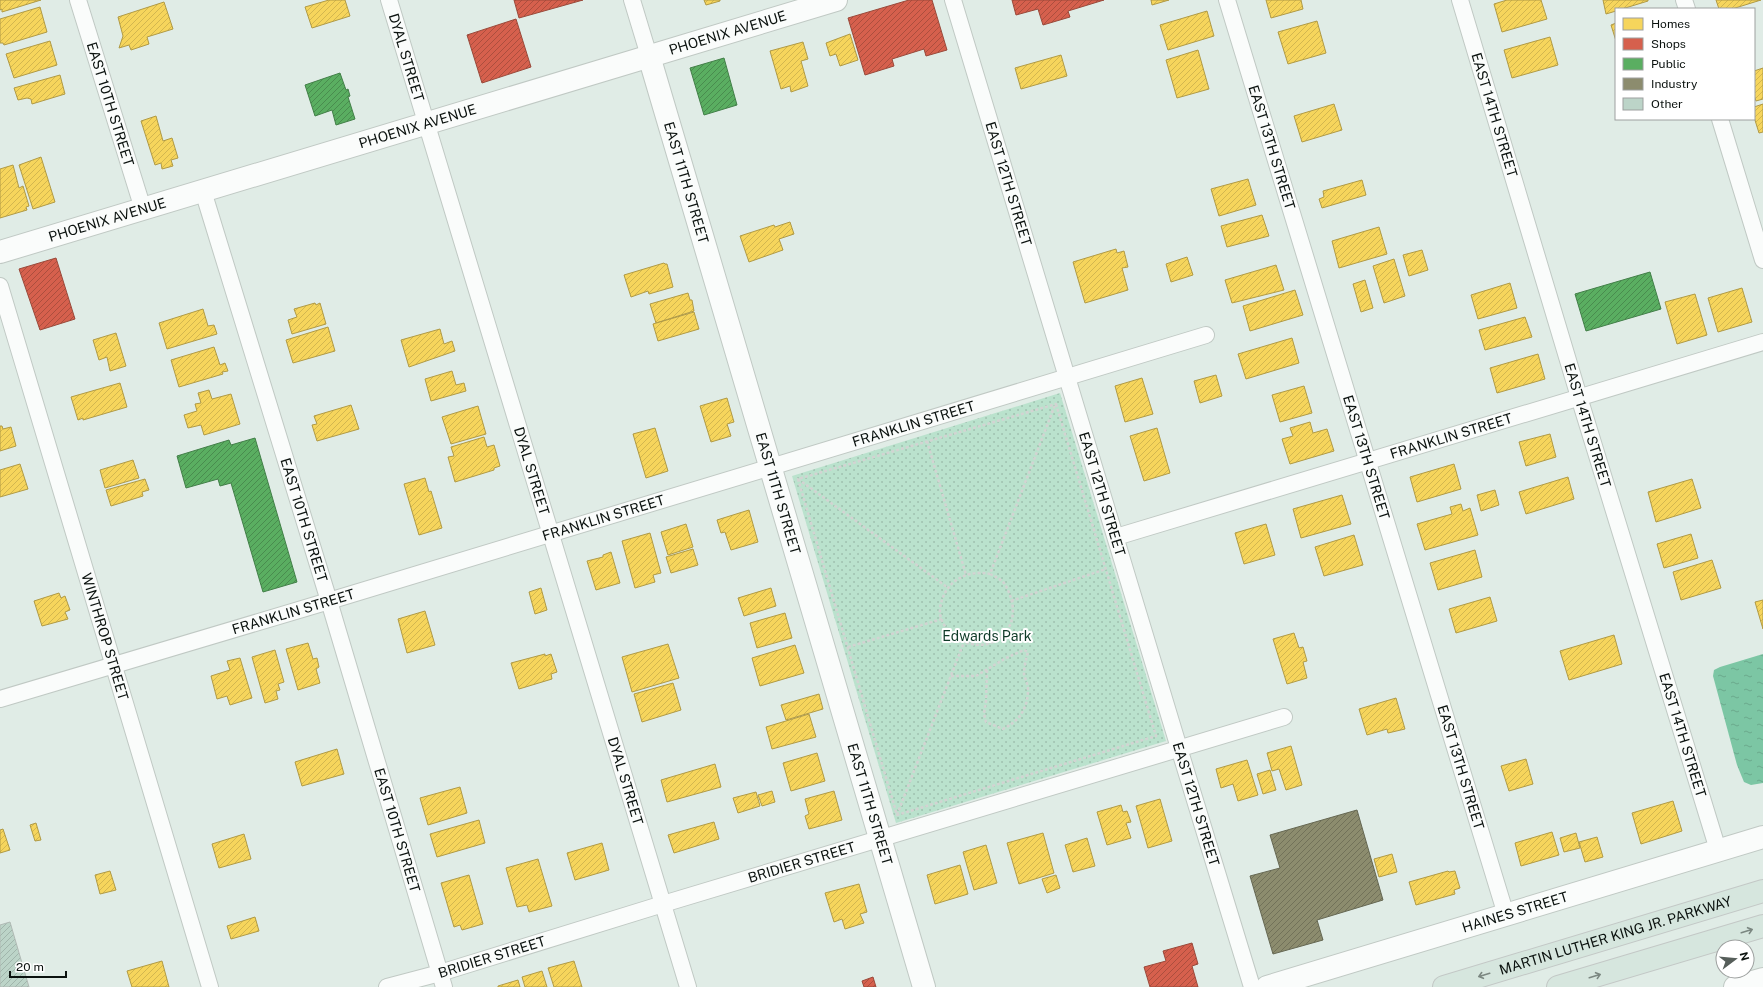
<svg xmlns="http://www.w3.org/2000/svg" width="1763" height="987" font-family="'Public Sans',sans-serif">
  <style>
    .grass { fill: url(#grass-dots) }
    .water { fill: url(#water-ripples) }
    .homes { fill: url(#homes-hatch); stroke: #b09a45 }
    .shops { fill: url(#shops-hatch); stroke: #99493a }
    .public { fill: url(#public-hatch); stroke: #427f48 }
    .industry { fill: url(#industry-hatch); stroke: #656752 }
    .building { fill: url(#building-hatch); stroke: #b0b9b4 }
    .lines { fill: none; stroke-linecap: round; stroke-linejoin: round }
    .street-casing { stroke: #c0c9c4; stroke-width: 18 }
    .secondary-casing { stroke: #c0c9c4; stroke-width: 24 }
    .highway-casing { stroke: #c3c8c6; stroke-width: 24 }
    .path { stroke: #d2d4d2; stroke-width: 2.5; stroke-dasharray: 3 2; stroke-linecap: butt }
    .street { stroke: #fafcfb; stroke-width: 16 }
    .secondary { stroke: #fafcfb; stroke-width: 22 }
    .highway { stroke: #d6e6de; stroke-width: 22 }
    .oneway { stroke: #7b8781 }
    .labels { text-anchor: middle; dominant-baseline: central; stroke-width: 4; stroke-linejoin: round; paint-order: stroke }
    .street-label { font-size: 14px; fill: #0b120f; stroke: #fff }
    .park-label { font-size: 14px; fill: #0f3b28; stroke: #fff }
  </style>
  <defs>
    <pattern id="grass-dots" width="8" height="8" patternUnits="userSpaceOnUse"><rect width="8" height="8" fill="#bae2cd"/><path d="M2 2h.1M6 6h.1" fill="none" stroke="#9fc1af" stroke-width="1.8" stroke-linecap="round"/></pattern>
    <pattern id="water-ripples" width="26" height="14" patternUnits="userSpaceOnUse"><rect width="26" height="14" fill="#7cc6a4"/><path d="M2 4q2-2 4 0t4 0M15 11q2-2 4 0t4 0" fill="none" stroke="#6aa98c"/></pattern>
    <pattern id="homes-hatch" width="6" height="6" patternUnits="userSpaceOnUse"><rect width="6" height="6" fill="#f6d55c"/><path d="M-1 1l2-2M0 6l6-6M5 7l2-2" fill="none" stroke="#d2b64f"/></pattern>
    <pattern id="shops-hatch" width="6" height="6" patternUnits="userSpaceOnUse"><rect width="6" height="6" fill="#d6604d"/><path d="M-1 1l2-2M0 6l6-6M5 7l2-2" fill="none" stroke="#ac4e3e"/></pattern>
    <pattern id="public-hatch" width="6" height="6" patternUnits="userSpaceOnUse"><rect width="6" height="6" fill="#5aae61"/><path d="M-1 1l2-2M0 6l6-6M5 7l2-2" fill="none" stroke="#498c4e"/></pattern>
    <pattern id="industry-hatch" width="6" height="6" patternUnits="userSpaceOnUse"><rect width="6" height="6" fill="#8c8c6e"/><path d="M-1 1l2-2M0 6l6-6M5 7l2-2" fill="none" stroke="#717159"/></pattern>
    <pattern id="building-hatch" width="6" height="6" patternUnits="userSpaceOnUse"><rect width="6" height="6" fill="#bcd4c8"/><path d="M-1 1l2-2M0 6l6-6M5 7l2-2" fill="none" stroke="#a0b5ab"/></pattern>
  </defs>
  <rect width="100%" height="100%" fill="#e0ece6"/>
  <!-- grass -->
  <polygon class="grass" points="1060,393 1166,741 896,823 792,476"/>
  <!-- water -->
  <polygon class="water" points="1763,654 1763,783 1751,785 1744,782 1737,765 1713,676 1714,670 1720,667"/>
  <!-- homes -->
  <g class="homes">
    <polygon points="0,0 41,0 2,12 2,9 0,10"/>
    <polygon points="329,0 345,0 350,16 312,28 305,7"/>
    <polygon points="704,0 720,0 720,1 706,5"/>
    <polygon points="1151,0 1169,0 1152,5"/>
    <polygon points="1266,0 1301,0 1303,9 1271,18"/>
    <polygon points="1507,0 1541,0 1547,19 1502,32 1494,4"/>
    <polygon points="1603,0 1648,0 1648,1 1622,9 1616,9 1616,11 1606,14"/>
    <polygon points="1716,0 1761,0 1732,9 1719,9"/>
    <polygon points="164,2 173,29 147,37 149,44 131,50 129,45 119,48 123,36 118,17"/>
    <polygon points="40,7 47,32 4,45 3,43 0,43 0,19"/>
    <polygon points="1207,11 1214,36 1168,50 1160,25"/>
    <polygon points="1317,21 1326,53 1288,64 1278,32"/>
    <polygon points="1616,23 1616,41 1611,25"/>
    <polygon points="850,34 858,60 840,66 836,54 830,56 826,43"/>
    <polygon points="1550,37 1558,65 1512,78 1504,50"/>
    <polygon points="50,41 57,65 14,78 6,54"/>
    <polygon points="803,42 808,59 801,61 808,86 791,92 790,86 781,89 770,51"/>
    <polygon points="1198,50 1209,89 1177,98 1166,60"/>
    <polygon points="1061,55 1067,76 1021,89 1015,68"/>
    <polygon points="1763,68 1763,99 1756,101 1754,95 1754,71"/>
    <polygon points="60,75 65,94 32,104 31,99 27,98 18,100 14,88"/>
    <polygon points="1334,104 1342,130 1302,142 1294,116"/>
    <polygon points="1763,104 1763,132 1759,133 1754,117 1754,107"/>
    <polygon points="156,116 163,141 172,138 178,158 171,160 173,166 162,169 161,163 155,165 141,121"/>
    <polygon points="41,157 55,202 33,209 19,165"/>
    <polygon points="13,165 19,188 23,186 29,206 26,207 27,210 0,218 0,169"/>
    <polygon points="1248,179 1256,205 1219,216 1211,189"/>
    <polygon points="1362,180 1366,195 1322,208 1319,199 1324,197 1323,191"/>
    <polygon points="1262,215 1269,236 1227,247 1221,226"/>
    <polygon points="790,222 794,234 779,239 783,250 749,262 740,236 774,225 775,227"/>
    <polygon points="1379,227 1387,254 1339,268 1332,241"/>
    <polygon points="1116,249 1117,253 1124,251 1128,267 1122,268 1128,290 1085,303 1073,262"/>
    <polygon points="1422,250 1428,270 1409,276 1403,255"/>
    <polygon points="1187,257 1193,275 1171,282 1166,264"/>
    <polygon points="1394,259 1405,296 1384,303 1373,266"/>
    <polygon points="664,263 665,264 667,264 673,287 649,294 648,291 631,297 624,275"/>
    <polygon points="1276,265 1284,290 1232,303 1225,280"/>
    <polygon points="1365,280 1373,308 1361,312 1353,284"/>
    <polygon points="1510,283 1517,308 1478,319 1471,295"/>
    <polygon points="1742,288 1752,322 1718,332 1708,298"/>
    <polygon points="1295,290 1303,315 1250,331 1243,306"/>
    <polygon points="688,293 690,300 692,300 694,311 656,323 650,304"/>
    <polygon points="1695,294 1707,335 1677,344 1665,302"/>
    <polygon points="315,303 316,305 320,303 326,324 292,334 288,320 297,317 294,309"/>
    <polygon points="203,309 208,326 214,325 217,334 167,349 159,323"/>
    <polygon points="694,312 699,329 658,341 653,324"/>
    <polygon points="1525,317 1532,337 1485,350 1479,330"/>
    <polygon points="328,327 335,351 293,363 286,340"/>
    <polygon points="440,329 444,344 452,341 455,351 409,367 401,340"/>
    <polygon points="116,333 126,366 110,371 107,357 99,360 93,340"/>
    <polygon points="1292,338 1299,363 1246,379 1238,354"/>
    <polygon points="214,347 220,365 225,363 228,371 222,372 223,374 179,387 171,360"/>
    <polygon points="1538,354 1545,379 1497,393 1490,368"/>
    <polygon points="452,371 456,385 464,383 466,391 431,401 425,379"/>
    <polygon points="1216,375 1222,396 1200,403 1194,381"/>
    <polygon points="1142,378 1153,414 1125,422 1115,386"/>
    <polygon points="120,383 127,407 83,420 83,418 78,420 71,397"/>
    <polygon points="1304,386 1312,413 1280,422 1272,395"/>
    <polygon points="209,390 212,399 231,394 240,424 204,435 201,425 188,428 184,415 197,411 195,404 201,403 198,393"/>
    <polygon points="727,398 734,422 727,424 731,436 711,442 700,406"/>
    <polygon points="351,405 359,429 317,441 312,425 317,424 314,416"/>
    <polygon points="478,406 486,434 451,444 442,417"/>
    <polygon points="1310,422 1313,433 1327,429 1334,451 1290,464 1282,439 1293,436 1290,428"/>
    <polygon points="0,426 2,426 3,429 11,427 16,446 0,451"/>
    <polygon points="655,428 668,471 646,478 633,434"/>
    <polygon points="1157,428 1170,473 1144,481 1130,436"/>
    <polygon points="1550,434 1556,457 1526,466 1519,442"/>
    <polygon points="484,437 487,447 494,445 500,466 494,468 494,470 455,482 448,457 454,456 451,447"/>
    <polygon points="133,460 139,478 105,488 100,470"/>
    <polygon points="20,464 28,489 0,497 0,470"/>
    <polygon points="1454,464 1461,489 1417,502 1410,477"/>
    <polygon points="1568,477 1574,499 1526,514 1519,492"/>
    <polygon points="425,478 429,492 431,491 442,528 419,535 404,484"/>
    <polygon points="145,479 149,490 142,492 143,496 111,506 106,490"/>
    <polygon points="1692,479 1701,508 1656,522 1648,492"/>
    <polygon points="1495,490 1499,505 1481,511 1477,495"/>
    <polygon points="1342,495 1351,524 1301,538 1293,509"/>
    <polygon points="1461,504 1463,511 1470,508 1478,535 1425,550 1417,524 1452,514 1450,507"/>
    <polygon points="749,510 758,542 731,550 725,532 721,533 717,520"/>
    <polygon points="686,524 693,547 668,555 661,532"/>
    <polygon points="1266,524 1275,555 1244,564 1235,533"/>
    <polygon points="650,533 661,573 653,575 655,582 635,588 622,541"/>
    <polygon points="1691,534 1698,558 1664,568 1657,544"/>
    <polygon points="1354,535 1363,565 1324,576 1315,547"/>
    <polygon points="693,549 698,565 671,573 666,557"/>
    <polygon points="1475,550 1482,577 1438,590 1430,563"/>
    <polygon points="611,552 620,583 596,590 587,561 603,557 603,555"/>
    <polygon points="1712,560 1721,588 1681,600 1673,572"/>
    <polygon points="541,588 547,610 535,614 529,592"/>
    <polygon points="771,588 776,606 744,616 738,598"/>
    <polygon points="59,593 61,598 65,596 70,610 65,612 68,619 42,626 34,601"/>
    <polygon points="1490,597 1497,621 1456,633 1449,609"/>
    <polygon points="1763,600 1763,629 1755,602"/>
    <polygon points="425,611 435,645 407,653 398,619"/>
    <polygon points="785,613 792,638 757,648 750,623"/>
    <polygon points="1294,633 1299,648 1303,647 1307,661 1303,662 1307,678 1287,684 1273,639"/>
    <polygon points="1614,635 1622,664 1569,680 1560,651"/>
    <polygon points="308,643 313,659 317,658 319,667 316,669 320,683 298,690 286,649"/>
    <polygon points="668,644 679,678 632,692 622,657"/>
    <polygon points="795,645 804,673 760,686 752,658"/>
    <polygon points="275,650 284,682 278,684 280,690 276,691 278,699 265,703 252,657"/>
    <polygon points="545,654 545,656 551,654 557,672 551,674 552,679 519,689 511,663"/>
    <polygon points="240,658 252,698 230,705 227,696 217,699 211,676 230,670 227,661"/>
    <polygon points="673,683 681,710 642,722 634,694"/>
    <polygon points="819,694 823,709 786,720 781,705"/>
    <polygon points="1396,698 1405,729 1388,733 1387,729 1367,735 1359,709"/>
    <polygon points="809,714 816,737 772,749 766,727"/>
    <polygon points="1291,746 1302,785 1286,790 1279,769 1272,771 1267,753"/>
    <polygon points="337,749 344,774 302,786 295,762"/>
    <polygon points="817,753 825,781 791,791 783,763"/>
    <polygon points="1526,759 1533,784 1509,791 1501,766"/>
    <polygon points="1247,760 1258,795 1238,801 1233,784 1221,788 1216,769"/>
    <polygon points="715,764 721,787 667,802 661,780"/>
    <polygon points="1270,770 1276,790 1263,794 1257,774"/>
    <polygon points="460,787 467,813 428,825 420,798"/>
    <polygon points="772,791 775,802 762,806 758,795"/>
    <polygon points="834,791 842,820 809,829 805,816 809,814 805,799"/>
    <polygon points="756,792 760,806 738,813 733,798"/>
    <polygon points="1160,799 1172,841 1148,848 1136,806"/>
    <polygon points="1673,801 1682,831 1641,844 1632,813"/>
    <polygon points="1121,805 1123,812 1127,811 1131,822 1126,823 1131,838 1107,845 1097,812"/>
    <polygon points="479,820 485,843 437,857 430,834"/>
    <polygon points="714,822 719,839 674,853 668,835"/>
    <polygon points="36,823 41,840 35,841 30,825"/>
    <polygon points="3,829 10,850 0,853 0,830"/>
    <polygon points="1552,832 1559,855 1521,866 1515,843"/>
    <polygon points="1043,833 1054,873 1019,884 1007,843"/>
    <polygon points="1576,833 1580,848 1564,852 1560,838"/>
    <polygon points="244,834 251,859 219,868 212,844"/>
    <polygon points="1597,837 1603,857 1585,862 1579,842"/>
    <polygon points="1087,838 1095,866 1073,872 1065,845"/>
    <polygon points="602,843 609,870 575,880 567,853"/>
    <polygon points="986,845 997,883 974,890 963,852"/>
    <polygon points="1392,854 1397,872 1379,877 1374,859"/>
    <polygon points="538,859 552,906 529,912 527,905 517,907 506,868"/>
    <polygon points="960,865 968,894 935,904 927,875"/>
    <polygon points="110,871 116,890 100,894 95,875"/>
    <polygon points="1448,871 1449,872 1455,871 1460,888 1454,890 1455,894 1416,905 1409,882"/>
    <polygon points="469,875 483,924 462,930 460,925 454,927 441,883"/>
    <polygon points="1056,875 1060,888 1047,893 1042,879"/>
    <polygon points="859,884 867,912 860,914 864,923 845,929 842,919 834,922 825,893"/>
    <polygon points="255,917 259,931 231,939 227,926"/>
    <polygon points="162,961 169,987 132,987 127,971"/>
    <polygon points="574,961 582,987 554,987 548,968"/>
    <polygon points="542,971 547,987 525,987 522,977"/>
    <polygon points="518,980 520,987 498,987 498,986"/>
  </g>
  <!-- shops -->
  <g class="shops">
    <polygon points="514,0 583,0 519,18"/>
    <polygon points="909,0 932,0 947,50 926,56 924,49 892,59 894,66 865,75 848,18"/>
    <polygon points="1012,0 1104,0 1068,11 1070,17 1043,25 1038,9 1016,15"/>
    <polygon points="516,19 531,67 482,83 467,35"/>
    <polygon points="56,258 75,319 40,330 19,269"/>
    <polygon points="1192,943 1198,964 1192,966 1198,987 1150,987 1144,967 1166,961 1163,951"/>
    <polygon points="873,977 876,987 864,987 862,981"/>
  </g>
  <!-- public -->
  <g class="public">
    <polygon points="724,58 737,105 704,115 690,68"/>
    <polygon points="340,73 346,90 348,89 350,96 348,97 355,119 336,125 332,110 315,116 305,85"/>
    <polygon points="1650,272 1661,309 1586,331 1575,294"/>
    <polygon points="255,438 297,582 263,592 231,483 220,486 218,479 186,488 177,456 229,440 231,445"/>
  </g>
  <!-- industry -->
  <polygon class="industry" points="1357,810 1383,900 1317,920 1323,940 1273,954 1250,876 1280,868 1270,835"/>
  <!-- building -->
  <polygon class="building" points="10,922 29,987 0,987 0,925"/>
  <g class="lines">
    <!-- street casing -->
    <g class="street-casing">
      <g id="street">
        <path id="s1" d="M 78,0 L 143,209"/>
        <path id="s2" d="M 389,0 L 688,987"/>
        <polyline points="632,0 649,56"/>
        <path id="s3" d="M 953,0 L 1179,748 L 1252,987"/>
        <path id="s4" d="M 1227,0 L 1506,915"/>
        <path id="s5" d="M 1460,0 L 1579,397 L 1718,850"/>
        <polyline points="1684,0 1687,9"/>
        <polyline points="1720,119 1763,260"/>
        <path id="s6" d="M 203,191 L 329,601 L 444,987"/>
        <path id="s7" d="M 0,286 L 210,987"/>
        <path id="s8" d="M 1116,537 L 1763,342"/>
        <path id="s9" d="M 0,699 L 329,601 L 1206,335"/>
        <path id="s10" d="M 387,987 L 440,973 L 663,904 L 1284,717"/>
      </g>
    </g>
    <!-- secondary casing -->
    <g class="secondary-casing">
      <g id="secondary">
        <path id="s11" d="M 649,56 L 924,987"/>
        <path id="s12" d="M 0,252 L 836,0"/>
        <path id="s13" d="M 1267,987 L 1763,837"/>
        <polyline points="1735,987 1763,979"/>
      </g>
    </g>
    <!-- highway casing -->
    <g class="highway-casing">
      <g id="highway">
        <path id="s14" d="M 1444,987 L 1763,891"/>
        <polyline points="1558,987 1763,926"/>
      </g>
    </g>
    <!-- path -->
    <g class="path">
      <polygon points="1056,404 1156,736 897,815 798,479"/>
      <polyline points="927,441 966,575"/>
      <polyline points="798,479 947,587"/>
      <path d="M 990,574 C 994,576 999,578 1003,582 C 1007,586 1009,593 1011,598 C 1022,636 983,659 953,635 C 946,630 939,619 940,609 C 943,583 965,569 990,574 L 1055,405"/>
      <polyline points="1011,601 1106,569"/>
      <polyline points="848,647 942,619"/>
      <path d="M 951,676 L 976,676 L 1006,658 L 1024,650 L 1028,652 C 1026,659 1024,667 1024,674 C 1025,679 1028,684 1028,689 C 1028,709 1019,721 1003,729 L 986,722 L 984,713 L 986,702 L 987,670"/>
      <polyline points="897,815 964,642"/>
    </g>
    <!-- street -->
    <use href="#street" class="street"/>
    <!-- secondary -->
    <use href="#secondary" class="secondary"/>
    <!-- highway -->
    <use href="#highway" class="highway"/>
  </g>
  <!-- one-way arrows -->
  <defs><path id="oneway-shaft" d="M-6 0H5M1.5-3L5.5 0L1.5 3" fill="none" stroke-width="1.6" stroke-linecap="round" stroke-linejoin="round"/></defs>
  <g class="oneway">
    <use href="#oneway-shaft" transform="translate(1747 931) rotate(-17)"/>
    <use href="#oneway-shaft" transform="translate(1484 975) rotate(163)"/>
    <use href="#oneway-shaft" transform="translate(1595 976) rotate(-17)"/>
  </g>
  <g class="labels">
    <!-- street labels -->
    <g class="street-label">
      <text stroke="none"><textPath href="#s12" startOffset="760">PHOENIX AVENUE</textPath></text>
      <text stroke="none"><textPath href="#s2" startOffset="60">DYAL STREET</textPath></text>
      <text stroke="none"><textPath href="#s1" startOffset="109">EAST 10TH STREET</textPath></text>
      <text stroke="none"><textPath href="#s5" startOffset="120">EAST 14TH STREET</textPath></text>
      <text stroke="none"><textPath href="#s12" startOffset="436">PHOENIX AVENUE</textPath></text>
      <text stroke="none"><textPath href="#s4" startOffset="154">EAST 13TH STREET</textPath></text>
      <text stroke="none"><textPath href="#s11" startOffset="132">EAST 11TH STREET</textPath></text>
      <text stroke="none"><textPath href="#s3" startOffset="192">EAST 12TH STREET</textPath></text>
      <text stroke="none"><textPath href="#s12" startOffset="112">PHOENIX AVENUE</textPath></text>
      <text stroke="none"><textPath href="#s9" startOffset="954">FRANKLIN STREET</textPath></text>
      <text stroke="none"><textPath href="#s5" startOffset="444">EAST 14TH STREET</textPath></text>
      <text stroke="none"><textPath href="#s8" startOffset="350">FRANKLIN STREET</textPath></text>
      <text stroke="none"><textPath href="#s4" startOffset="478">EAST 13TH STREET</textPath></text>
      <text stroke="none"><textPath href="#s2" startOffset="492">DYAL STREET</textPath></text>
      <text stroke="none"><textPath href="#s11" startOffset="456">EAST 11TH STREET</textPath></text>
      <text stroke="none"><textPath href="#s3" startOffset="516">EAST 12TH STREET</textPath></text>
      <text stroke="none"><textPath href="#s9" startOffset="630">FRANKLIN STREET</textPath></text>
      <text stroke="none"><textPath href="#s6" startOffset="344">EAST 10TH STREET</textPath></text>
      <text stroke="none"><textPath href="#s9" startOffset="306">FRANKLIN STREET</textPath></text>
      <text stroke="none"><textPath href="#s7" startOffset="366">WINTHROP STREET</textPath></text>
      <text stroke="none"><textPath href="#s5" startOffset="768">EAST 14TH STREET</textPath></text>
      <text stroke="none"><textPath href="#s4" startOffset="802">EAST 13TH STREET</textPath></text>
      <text stroke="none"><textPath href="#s2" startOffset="816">DYAL STREET</textPath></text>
      <text stroke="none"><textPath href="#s11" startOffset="780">EAST 11TH STREET</textPath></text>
      <text stroke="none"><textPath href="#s3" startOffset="840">EAST 12TH STREET</textPath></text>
      <text stroke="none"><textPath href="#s6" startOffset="668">EAST 10TH STREET</textPath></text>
      <text stroke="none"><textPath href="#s10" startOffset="433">BRIDIER STREET</textPath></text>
      <text stroke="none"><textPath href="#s13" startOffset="259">HAINES STREET</textPath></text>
      <text stroke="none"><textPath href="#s14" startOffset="179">MARTIN LUTHER KING JR. PARKWAY</textPath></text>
      <text stroke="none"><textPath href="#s10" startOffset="109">BRIDIER STREET</textPath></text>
    </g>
    <!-- park labels -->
    <g class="park-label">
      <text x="987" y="636">Edwards Park</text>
    </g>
  </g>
  <!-- legend -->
  <rect x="1615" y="8" width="140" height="112" fill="#ffffff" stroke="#9da09f"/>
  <rect x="1623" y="18" width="20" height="12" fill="#f6d55c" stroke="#9da09f"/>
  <text x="1651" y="28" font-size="12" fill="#0b120f">Homes</text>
  <rect x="1623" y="38" width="20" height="12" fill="#d6604d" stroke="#9da09f"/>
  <text x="1651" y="48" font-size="12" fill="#0b120f">Shops</text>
  <rect x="1623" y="58" width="20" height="12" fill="#5aae61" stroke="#9da09f"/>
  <text x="1651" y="68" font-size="12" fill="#0b120f">Public</text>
  <rect x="1623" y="78" width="20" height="12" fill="#8c8c6e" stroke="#9da09f"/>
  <text x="1651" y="88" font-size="12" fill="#0b120f">Industry</text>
  <rect x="1623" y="98" width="20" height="12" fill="#bcd4c8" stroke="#9da09f"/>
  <text x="1651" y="108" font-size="12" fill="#0b120f">Other</text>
  <!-- north arrow -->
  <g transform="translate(1735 959) rotate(74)"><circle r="19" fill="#ffffff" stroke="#9da09f"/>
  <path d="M0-3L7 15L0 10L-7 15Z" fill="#565e5a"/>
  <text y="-6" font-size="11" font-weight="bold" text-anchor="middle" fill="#0b120f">N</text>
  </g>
  <!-- scale -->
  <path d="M10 971v6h56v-6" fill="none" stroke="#0b120f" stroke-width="2"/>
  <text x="16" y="971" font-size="12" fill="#0b120f" stroke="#ffffff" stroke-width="3" paint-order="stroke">20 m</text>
</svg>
